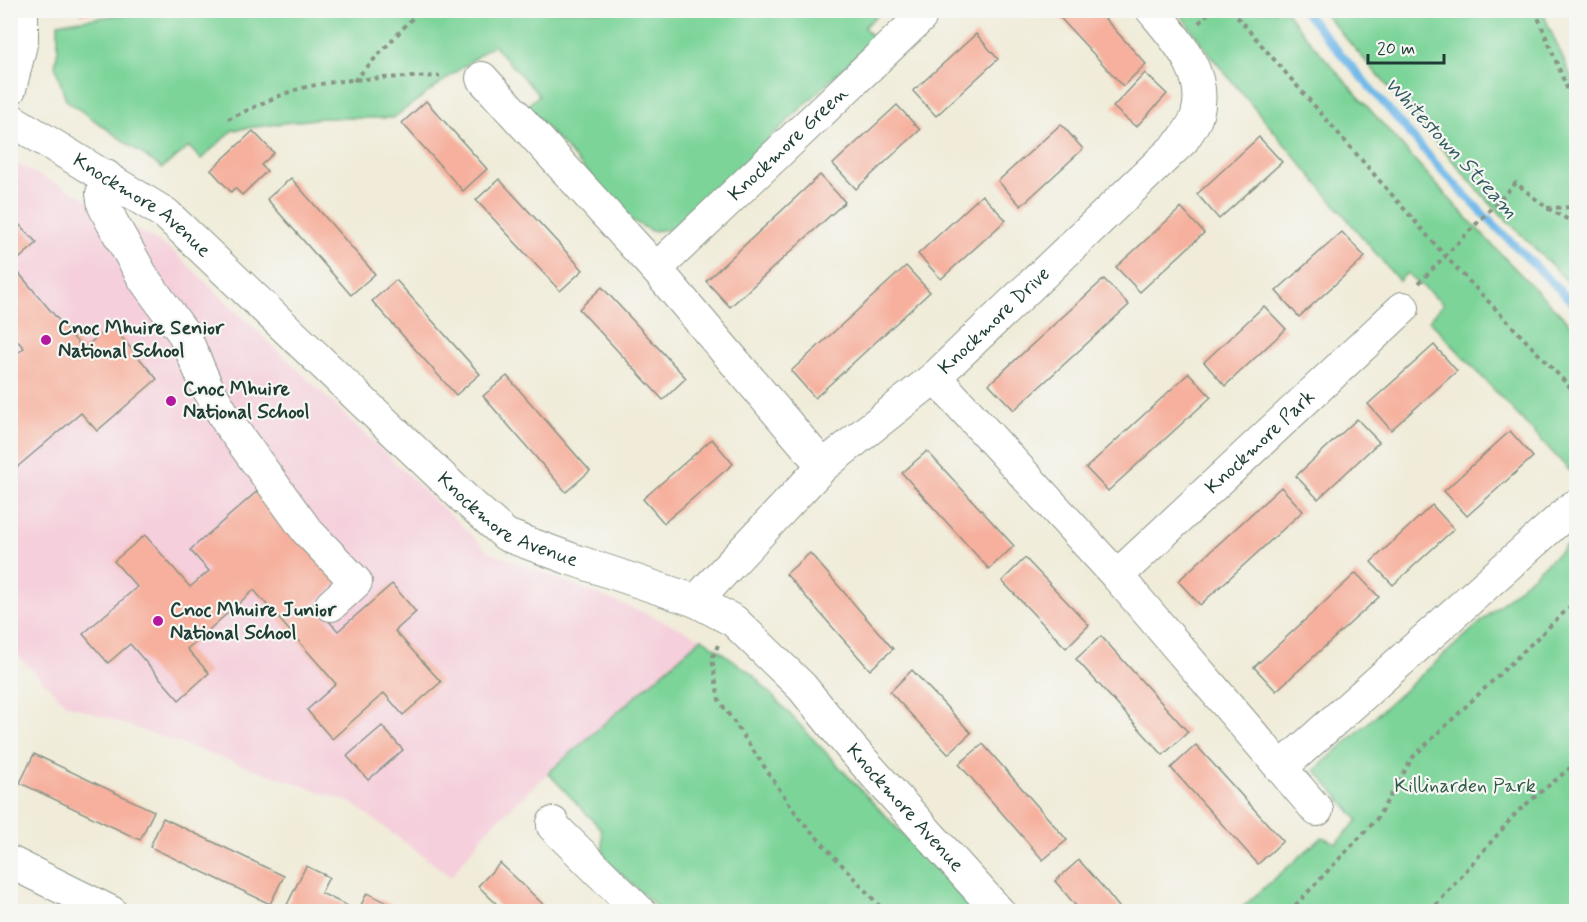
<svg xmlns="http://www.w3.org/2000/svg" width="1587" height="922" font-family="Mynerve,sans-serif">
  <style>
    .built { fill: #f5cfdb }
    .green { fill: #7bd499; stroke: #4d8866; stroke-width: 1.5 }
    .lines { fill: none; stroke-linecap: round; stroke-linejoin: round }
    .stream { stroke: #72b9e9; stroke-width: 8 }
    .building { fill: #f6b09d }
    .minor-casing { stroke: #889486; stroke-width: 34 }
    .path { stroke: #889486; stroke-width: 4; stroke-dasharray: 4.5 4.5; stroke-linecap: butt }
    .minor { stroke: #fff; stroke-width: 32 }
    .poi-dot { fill: #b5179e; stroke: #f6f6f2; stroke-width: 2 }
    .labels { text-anchor: middle; dominant-baseline: central; stroke-width: 4.5; stroke-linejoin: round; paint-order: stroke }
    .street-label { font-size: 20px; fill: #1f3d34; stroke: #f6f6f2 }
    .poi-label { font-size: 20px; font-weight: bold; fill: #1f3d34; stroke: #f6f6f2; text-anchor: start }
    .park-label { font-size: 20px; fill: #315b48; stroke: #f6f6f2 }
    .water-label { font-size: 21px; font-style: italic; fill: #345c61; stroke: #f6f6f2 }
  </style>
  <rect width="100%" height="100%" fill="#f6f6f2"/>
  <filter id="ink" filterUnits="userSpaceOnUse"><feTurbulence type="fractalNoise" baseFrequency=".0167" numOctaves="2"/><feDisplacementMap in="SourceGraphic" scale="12" xChannelSelector="R" yChannelSelector="G"/><feConvolveMatrix kernelMatrix="1 2 1 2 8 2 1 2 1" color-interpolation-filters="sRGB"/></filter>
  <filter id="wash" filterUnits="userSpaceOnUse"><feTurbulence type="fractalNoise" baseFrequency=".008" numOctaves="4" result="noise"/><feDisplacementMap in="SourceGraphic" scale="24" xChannelSelector="R" yChannelSelector="G"/><feGaussianBlur stdDeviation="1.35" result="paint"/><feColorMatrix in="noise" values="0 0 0 0 0 0 0 0 0 0 0 0 0 0 0 0 0 1.4 0 .05"/><feComposite in="paint" operator="in"/></filter>
  <g filter="url(#wash)">
    <rect width="100%" height="100%" fill="#f0ecd9"/>
    <!-- built -->
    <polygon class="built" points="10,161 80,195 173,251 488,551 645,613 702,638 548,773 488,829 451,877 352,803 66,704 11,649"/>
    <!-- green -->
    <g class="green">
      <polygon points="152,11 882,11 864,27 874,39 674,229 651,231 631,220 527,106 539,95 493,45 393,118 322,118 233,130 201,159 189,147 162,168 66,100 55,66 58,49 58,23"/>
      <path d="M 1178,11 L 1286,11 L 1302,32 C 1391,133 1478,236 1576,329 L 1576,465 L 1570,471 L 1429,320 L 1443,304 L 1407,273 L 1399,281 L 1210,55 Z"/>
      <polygon points="1322,11 1542,11 1576,88 1576,290 1485,198"/>
      <polygon points="1576,537 1576,911 1238,911 1322,837 1336,843 1358,820 1315,770"/>
      <polygon points="702,638 752,674 975,911 661,911 604,858 601,829 548,773"/>
    </g>
    <g class="lines">
      <!-- stream -->
      <polyline class="stream" points="1303,10 1436,164 1484,215 1576,306"/>
    </g>
    <g id="blocks">
      <!-- building -->
      <g class="building">
        <polygon points="80,10 104,10 104,12 81,15"/>
        <polygon points="1053,10 1097,10 1146,64 1123,86"/>
        <polygon points="976,34 998,59 936,116 913,91"/>
        <polygon points="1145,73 1167,94 1136,127 1113,107"/>
        <polygon points="426,101 487,169 463,191 402,123"/>
        <polygon points="897,105 920,130 856,189 833,164"/>
        <polygon points="1061,124 1083,149 1021,206 998,181"/>
        <polygon points="253,131 274,153 261,165 267,171 242,195 235,188 231,192 211,170"/>
        <polygon points="1259,137 1282,162 1219,219 1197,194"/>
        <polygon points="820,175 845,202 730,307 706,281"/>
        <polygon points="291,178 375,274 351,295 267,199"/>
        <polygon points="499,179 583,270 560,291 476,200"/>
        <polygon points="982,195 1006,220 941,279 918,254"/>
        <polygon points="1181,208 1204,233 1140,292 1116,267"/>
        <polygon points="10,215 37,243 12,265 83,349 111,325 157,379 97,431 81,413 10,473 10,359 24,348 10,333"/>
        <polygon points="1342,232 1365,257 1299,317 1276,291"/>
        <polygon points="906,266 930,292 815,398 791,371"/>
        <polygon points="1104,279 1129,305 1014,410 989,384"/>
        <polygon points="396,280 480,374 456,395 372,301"/>
        <polygon points="602,287 686,378 663,400 579,309"/>
        <polygon points="1264,306 1286,329 1225,386 1204,362"/>
        <polygon points="1434,345 1457,371 1391,430 1368,404"/>
        <polygon points="1189,373 1211,397 1108,491 1086,468"/>
        <polygon points="507,376 590,471 566,492 483,396"/>
        <polygon points="1357,419 1379,442 1318,499 1296,476"/>
        <polygon points="1510,431 1533,457 1467,516 1444,491"/>
        <polygon points="712,439 733,464 664,523 643,499"/>
        <polygon points="927,451 1014,546 989,569 902,473"/>
        <polygon points="262,487 342,579 313,604 338,631 392,584 416,612 395,631 441,682 403,715 384,693 332,739 307,710 336,684 254,590 187,649 209,673 179,700 130,644 108,663 83,634 137,587 114,561 145,535 190,587 209,571 190,550"/>
        <polygon points="1281,487 1303,511 1200,605 1178,581"/>
        <polygon points="1432,505 1454,529 1393,585 1371,562"/>
        <polygon points="810,553 893,649 870,670 786,574"/>
        <polygon points="1025,558 1089,625 1066,648 1002,581"/>
        <polygon points="1356,573 1379,597 1276,691 1254,667"/>
        <polygon points="1101,636 1188,732 1163,755 1076,659"/>
        <polygon points="912,670 971,733 948,754 890,692"/>
        <polygon points="382,726 403,750 368,780 347,756"/>
        <polygon points="983,744 1067,840 1043,860 959,764"/>
        <polygon points="1196,745 1283,841 1258,864 1171,768"/>
        <polygon points="34,754 154,811 140,840 20,783"/>
        <polygon points="163,818 284,876 270,904 150,847"/>
        <polygon points="1079,860 1107,892 1123,912 1081,912 1055,881"/>
        <polygon points="500,863 518,880 551,912 505,912 478,886"/>
        <polygon points="306,866 329,877 321,893 358,911 367,893 392,905 389,912 286,912 284,911"/>
      </g>
    </g>
  </g>
  <g filter="url(#ink)">
    <use href="#blocks" fill-opacity="0" stroke="#889486" stroke-width="1.5"/>
    <g class="lines">
      <!-- minor casing -->
      <g class="minor-casing">
        <g id="minor">
          <polyline points="482,78 656,269 823,466"/>
          <polyline points="10,89 22,40 22,10"/>
          <path id="s1" d="M 10,119 L 166,214 L 466,500 L 506,535 L 571,559 L 696,601 L 734,621 L 802,687 L 853,750 L 999,912"/>
          <polyline points="106,176 102,194 104,206 112,222 144,279 184,334 206,385 229,424 307,531 356,582 331,605"/>
          <path id="s2" d="M 656,269 L 920,18"/>
          <polyline points="935,377 1117,576 1317,810"/>
          <path id="s3" d="M 1117,576 L 1403,308"/>
          <path id="s4" d="M 696,601 L 823,466 L 935,377 L 1183,140 C 1188,132 1195,123 1197,115 C 1209,74 1176,39 1152,10"/>
          <polyline points="1281,768 1573,507"/>
          <polyline points="553,823 553,826 640,912"/>
          <polyline points="10,862 111,912"/>
        </g>
      </g>
      <!-- path -->
      <g class="path">
        <polyline points="1231,10 1446,257 1569,386 1576,391"/>
        <polyline points="1535,10 1576,110"/>
        <polyline points="1199,23 1211,10"/>
        <polyline points="354,81 420,10"/>
        <path d="M 228,119 C 249,110 270,99 292,91 C 335,77 394,78 440,76"/>
        <polyline points="1547,208 1576,207"/>
        <polyline points="1419,283 1516,183 1547,208 1576,224"/>
        <polyline points="718,645 712,659 719,700 799,818 885,912"/>
        <polyline points="1289,912 1376,820 1413,757 1576,601"/>
        <polyline points="1430,912 1518,811 1576,763"/>
      </g>
      <!-- minor -->
      <use href="#minor" class="minor"/>
    </g>
  </g>
  <!-- markers -->
  <g class="poi-dot">
    <circle cx="46" cy="340" r="6"/>
    <circle cx="171" cy="401" r="6"/>
    <circle cx="158" cy="621" r="6"/>
  </g>
  <g class="labels">
    <!-- street labels -->
    <g class="street-label">
      <text stroke="none"><textPath href="#s2" startOffset="182">Knockmore Green</textPath></text>
      <text stroke="none"><textPath href="#s1" startOffset="158">Knockmore Avenue</textPath></text>
      <text stroke="none"><textPath href="#s4" startOffset="410">Knockmore Drive</textPath></text>
      <text stroke="none"><textPath href="#s3" startOffset="196">Knockmore Park</textPath></text>
      <text stroke="none"><textPath href="#s1" startOffset="644">Knockmore Avenue</textPath></text>
      <text stroke="none"><textPath href="#s1" startOffset="1148">Knockmore Avenue</textPath></text>
    </g>
    <!-- poi labels -->
    <g class="poi-label">
      <text x="58" y="328">Cnoc Mhuire Senior<tspan x="58" dy="23">National School</tspan></text>
      <text x="183" y="389">Cnoc Mhuire<tspan x="183" dy="23">National School</tspan></text>
      <text x="170" y="610">Cnoc Mhuire Junior<tspan x="170" dy="23">National School</tspan></text>
    </g>
    <!-- park labels -->
    <g class="park-label">
      <text x="1465" y="786">Killinarden Park</text>
    </g>
    <!-- water labels -->
    <g class="water-label">
      <text transform="translate(1451 148) rotate(47)">Whitestown Stream</text>
    </g>
  </g>
  <!-- margin -->
  <rect width="1587" height="922" fill="none" stroke="#f6f6f2" stroke-width="36"/>
  <!-- scale -->
  <path d="M1368 54v9h76v-9" fill="none" stroke="#1f3d34" stroke-width="3"/>
  <text x="1377" y="54" font-size="18" fill="#1f3d34" stroke="#f6f6f2" stroke-width="4.5" paint-order="stroke">20 m</text>
</svg>
